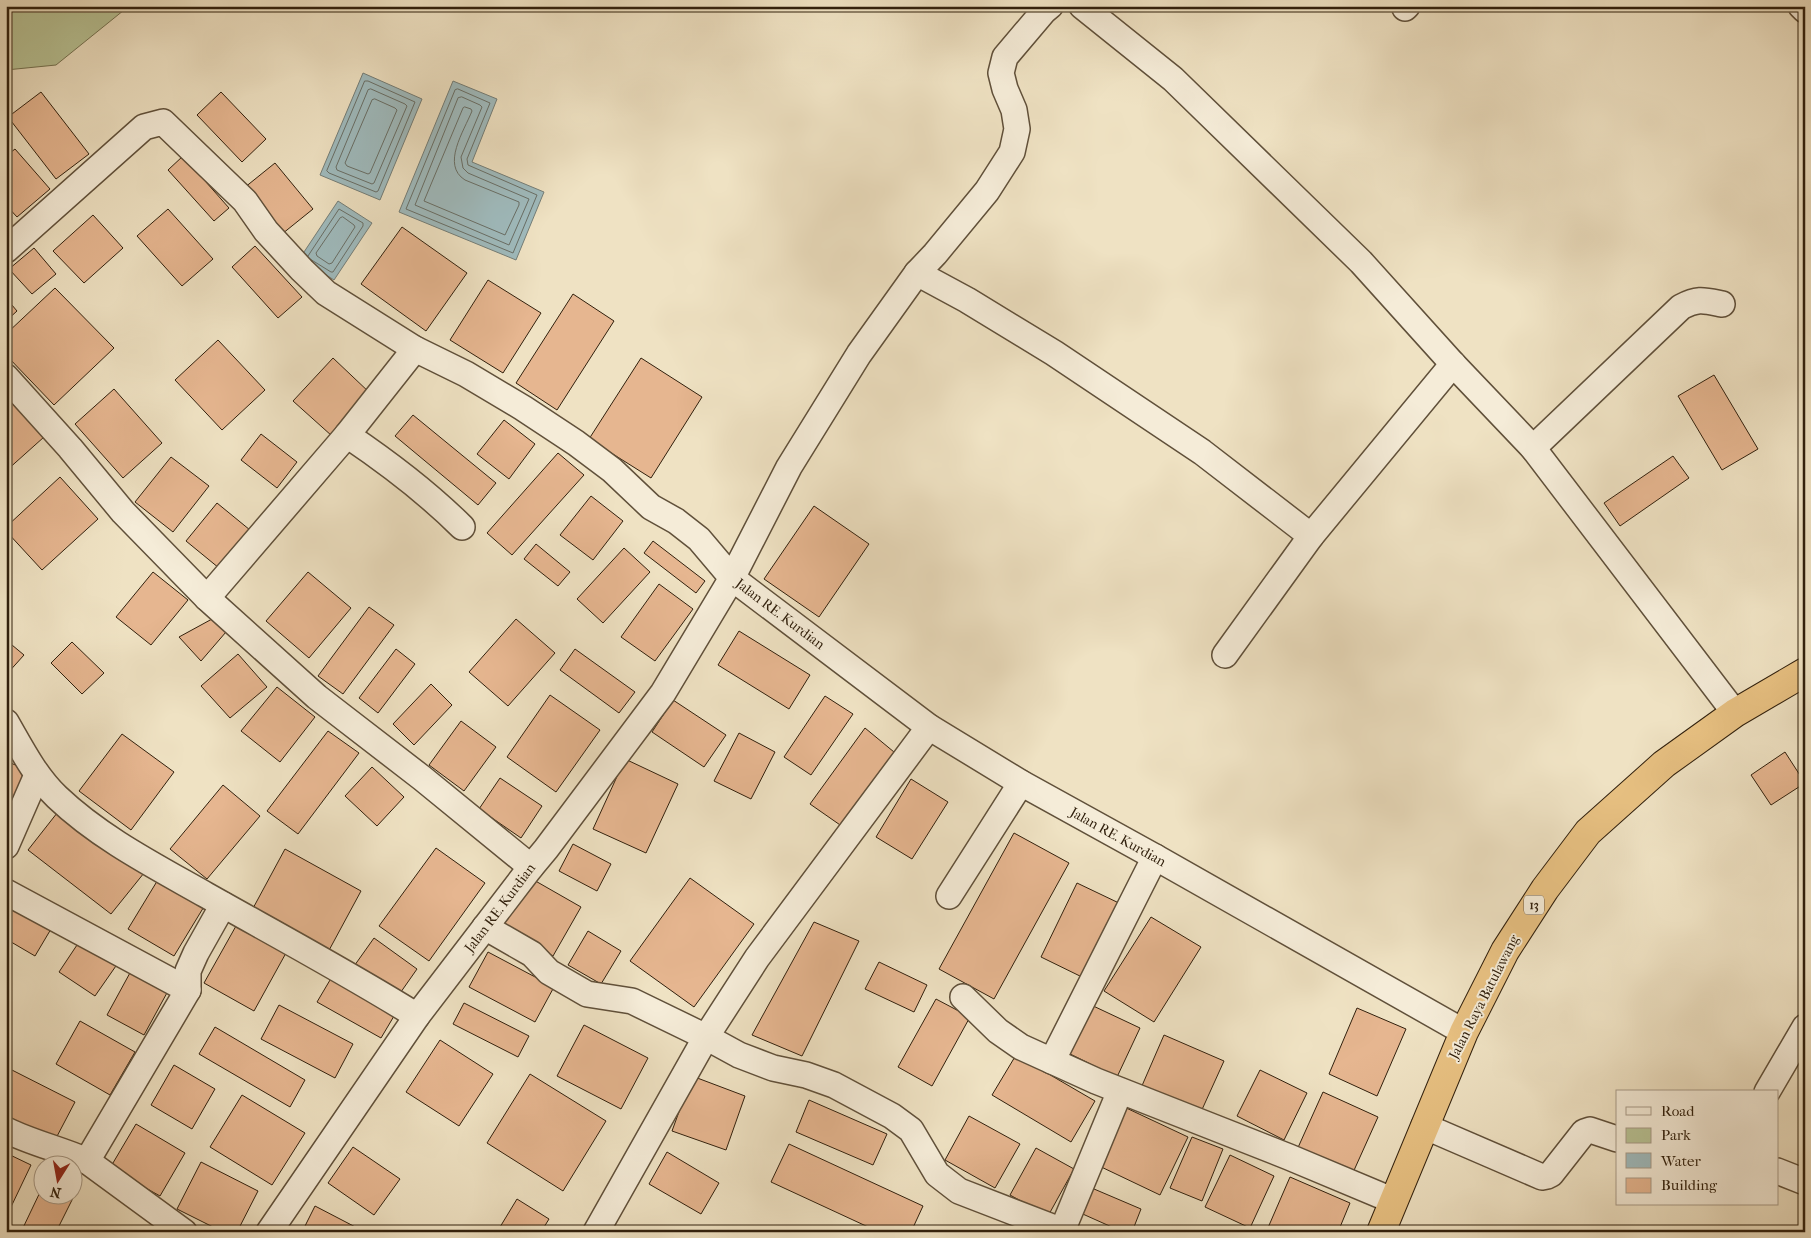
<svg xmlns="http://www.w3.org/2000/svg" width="1811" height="1238" font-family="'IM FELL French Canon',serif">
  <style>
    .green { fill: #b8c395; stroke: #747251 }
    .water { fill: #9fbbbe; stroke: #737d77 }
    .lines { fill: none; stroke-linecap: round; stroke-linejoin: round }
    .shore { stroke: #686e66; stroke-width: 1 }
    .building { fill: #e6b690; stroke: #31200d }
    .minor-casing { stroke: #60503a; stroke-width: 28 }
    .trunk-casing { stroke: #31200d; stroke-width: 30 }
    .minor { stroke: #f5ecd8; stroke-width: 25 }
    .trunk { stroke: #e8c182; stroke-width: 28 }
    .labels { text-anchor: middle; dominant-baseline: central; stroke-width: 4; stroke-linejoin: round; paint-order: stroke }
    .shield { fill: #f5ecd8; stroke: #6c5d4a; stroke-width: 1 }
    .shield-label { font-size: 12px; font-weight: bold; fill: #31200d }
    .street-label { font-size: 14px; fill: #31200d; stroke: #f5ecd8 }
  </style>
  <rect width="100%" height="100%" fill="#efe2c3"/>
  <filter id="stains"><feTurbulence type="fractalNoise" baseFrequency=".004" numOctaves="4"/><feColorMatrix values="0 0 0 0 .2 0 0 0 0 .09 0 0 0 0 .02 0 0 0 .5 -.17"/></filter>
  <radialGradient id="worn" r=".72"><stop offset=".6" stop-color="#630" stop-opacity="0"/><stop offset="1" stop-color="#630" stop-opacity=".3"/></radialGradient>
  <!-- green -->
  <polygon class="green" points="6,6 129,6 56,65 6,70"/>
  <!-- water -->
  <g class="water">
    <polygon points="363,73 422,99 380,200 320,175"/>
    <polygon points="453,81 497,99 472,162 544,192 516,260 399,212"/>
    <polygon points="338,201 372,223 334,280 300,258"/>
  </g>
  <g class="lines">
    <!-- shore -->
    <g class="shore">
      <polygon points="365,81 368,81 415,102 378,191 376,192 329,173 327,171"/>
      <polygon points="371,89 405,104 407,106 374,183 372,184 337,170 336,167 368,90"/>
      <polygon points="458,89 490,103 467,159 468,165 537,195 513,253 406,209 455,90"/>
      <polygon points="462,97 480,105 482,107 461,157 463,168 468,173 529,199 509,245 415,205 458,98"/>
      <polygon points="375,99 395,108 397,110 370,173 368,174 347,166 345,163 372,100"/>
      <path d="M 465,107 L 471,109 L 472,111 C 464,131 441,165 465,180 L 519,202 L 519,205 L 505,235 L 424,201 L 463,108 Z"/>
      <polygon points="343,217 354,225 355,227 332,263 329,264 317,256 316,253 340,218"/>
      <polyline points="308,256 339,209 363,223 363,226 333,272 331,272 310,259"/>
    </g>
  </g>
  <!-- building -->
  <g class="building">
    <polygon points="41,92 89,154 56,179 8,117"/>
    <polygon points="221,92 266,139 242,162 197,115"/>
    <polygon points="15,149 50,189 17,217 6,205 6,156"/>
    <polygon points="183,156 229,208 214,221 168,170"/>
    <polygon points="275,163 313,209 282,234 244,188"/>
    <polygon points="168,209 213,259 182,286 137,236"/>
    <polygon points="93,215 123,248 84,283 53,251"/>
    <polygon points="402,227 467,273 426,331 361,284"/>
    <polygon points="255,246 302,297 278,318 232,267"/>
    <polygon points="34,248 56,274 32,294 9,269"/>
    <polygon points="488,280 541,313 503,373 450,340"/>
    <polygon points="55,288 114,348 54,405 6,355 6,334"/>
    <polygon points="573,294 614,321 557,410 516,383"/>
    <polygon points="6,298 17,311 6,321"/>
    <polygon points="218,340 265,390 222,430 175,380"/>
    <polygon points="333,358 371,394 332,436 293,401"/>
    <polygon points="641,358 702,397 651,478 589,439"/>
    <polygon points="1714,375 1758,449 1722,470 1678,396"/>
    <polygon points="114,389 162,443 123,478 75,424"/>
    <polygon points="6,395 44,437 6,471"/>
    <polygon points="413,415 496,483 478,505 395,436"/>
    <polygon points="504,420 535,444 509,479 477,454"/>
    <polygon points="261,434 297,462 277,488 241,460"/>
    <polygon points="558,453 584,475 512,555 487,533"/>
    <polygon points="1673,456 1689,478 1620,526 1604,503"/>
    <polygon points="171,457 209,486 173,532 135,502"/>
    <polygon points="60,477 98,519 42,570 6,531 6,527"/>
    <polygon points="591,496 623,521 593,560 560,535"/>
    <polygon points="217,503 250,530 219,568 186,541"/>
    <polygon points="814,506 869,544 819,617 764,579"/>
    <polygon points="653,541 705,581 696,593 644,553"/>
    <polygon points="536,544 570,572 558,586 524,559"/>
    <polygon points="624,548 650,572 603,623 577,599"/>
    <polygon points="153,572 188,600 151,645 116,617"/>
    <polygon points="308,572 351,608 309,658 266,621"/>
    <polygon points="659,584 693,609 655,661 621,637"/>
    <polygon points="369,607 394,625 343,694 318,676"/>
    <polygon points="212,619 226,632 201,661 179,637"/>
    <polygon points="516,619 555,653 508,706 469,672"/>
    <polygon points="739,631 810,675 789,709 718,665"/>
    <polygon points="6,640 24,655 6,675"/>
    <polygon points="72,642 104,673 82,694 51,663"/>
    <polygon points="396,649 415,664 378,713 359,698"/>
    <polygon points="575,649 635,692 619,713 560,670"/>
    <polygon points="238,654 267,687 230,718 201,686"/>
    <polygon points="431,684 452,705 414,745 393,724"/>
    <polygon points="277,687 315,717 280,762 241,731"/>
    <polygon points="550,695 600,730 556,792 507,757"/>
    <polygon points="825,696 853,714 811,775 784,757"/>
    <polygon points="673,700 726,735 704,767 652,732"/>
    <polygon points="461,721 496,747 464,791 429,765"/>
    <polygon points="865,728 894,752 843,827 810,804"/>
    <polygon points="328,731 359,753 298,834 267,811"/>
    <polygon points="739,733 775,752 751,799 714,781"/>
    <polygon points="122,734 174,772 131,830 79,791"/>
    <polygon points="1785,752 1805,783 1771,805 1751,775"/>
    <polygon points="625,759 678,784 646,853 593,829"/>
    <polygon points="6,761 32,772 6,830"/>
    <polygon points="372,767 404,797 377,826 345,796"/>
    <polygon points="500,778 542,806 521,838 479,809"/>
    <polygon points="911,779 948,802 912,859 876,837"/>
    <polygon points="223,785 260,816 207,879 170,849"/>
    <polygon points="61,808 144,873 111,914 28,850"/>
    <polygon points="1014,833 1069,863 994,999 939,969"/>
    <polygon points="573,844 611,864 597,891 559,871"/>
    <polygon points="436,848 485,883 429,961 379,926"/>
    <polygon points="285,849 361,891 327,954 251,912"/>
    <polygon points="525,875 581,907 553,956 497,924"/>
    <polygon points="159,878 205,905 174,956 128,929"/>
    <polygon points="690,878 754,924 694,1007 630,961"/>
    <polygon points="1077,883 1121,904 1084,978 1041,957"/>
    <polygon points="6,903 51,929 35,956 6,939"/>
    <polygon points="1151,917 1201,947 1154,1022 1104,991"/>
    <polygon points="814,922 859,941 802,1056 752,1035"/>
    <polygon points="236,926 286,953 254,1011 204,983"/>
    <polygon points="588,931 621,951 601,984 568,965"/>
    <polygon points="374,938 417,969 396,999 352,969"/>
    <polygon points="81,939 118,963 95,996 59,972"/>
    <polygon points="488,952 554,987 535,1022 469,987"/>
    <polygon points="879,962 927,985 914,1012 865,989"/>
    <polygon points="131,971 168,991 144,1035 107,1015"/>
    <polygon points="333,975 397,1011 381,1038 317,1002"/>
    <polygon points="936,999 970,1017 932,1086 898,1067"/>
    <polygon points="464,1003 529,1036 518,1057 453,1024"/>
    <polygon points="1089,1004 1140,1028 1117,1077 1066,1052"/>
    <polygon points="279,1005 353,1044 335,1078 261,1039"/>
    <polygon points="1357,1008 1406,1029 1377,1096 1329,1074"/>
    <polygon points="80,1021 135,1052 110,1095 56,1064"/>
    <polygon points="584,1025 648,1058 621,1109 557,1076"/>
    <polygon points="215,1027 305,1080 290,1107 199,1054"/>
    <polygon points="1164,1035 1224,1061 1200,1114 1141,1088"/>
    <polygon points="440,1040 493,1074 459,1126 406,1092"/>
    <polygon points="1016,1055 1095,1101 1071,1142 992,1095"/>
    <polygon points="174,1065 215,1089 192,1129 151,1105"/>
    <polygon points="6,1067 75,1102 54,1142 6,1117"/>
    <polygon points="1260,1070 1307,1093 1284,1140 1237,1116"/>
    <polygon points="530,1074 606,1121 563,1191 487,1143"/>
    <polygon points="692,1076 745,1096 726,1150 672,1131"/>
    <polygon points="1323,1092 1378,1117 1351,1177 1296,1152"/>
    <polygon points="242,1095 305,1133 272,1185 210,1147"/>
    <polygon points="809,1100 887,1134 873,1165 796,1132"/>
    <polygon points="1122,1106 1188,1137 1160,1195 1095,1164"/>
    <polygon points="969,1116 1020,1144 995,1188 945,1160"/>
    <polygon points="136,1124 185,1153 160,1196 110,1168"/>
    <polygon points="1192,1137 1223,1149 1202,1201 1170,1188"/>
    <polygon points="789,1144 923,1206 911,1232 879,1232 771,1182"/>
    <polygon points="353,1147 400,1179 374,1215 328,1183"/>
    <polygon points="1036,1148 1074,1169 1048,1216 1010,1195"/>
    <polygon points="667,1152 719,1183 701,1214 649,1184"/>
    <polygon points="6,1153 31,1165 10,1209 6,1207"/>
    <polygon points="1230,1155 1274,1176 1250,1228 1205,1207"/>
    <polygon points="201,1162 258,1191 237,1232 223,1232 177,1209"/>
    <polygon points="1290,1177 1350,1203 1338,1232 1271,1232 1267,1230"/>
    <polygon points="1087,1186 1141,1209 1132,1232 1123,1232 1076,1211"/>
    <polygon points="42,1188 42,1196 72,1196 72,1193 75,1194 56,1232 21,1232"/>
    <polygon points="517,1199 549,1219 541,1232 497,1232"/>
    <polygon points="315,1206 365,1232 302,1232"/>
  </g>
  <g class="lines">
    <!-- minor casing -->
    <g class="minor-casing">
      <g id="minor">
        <polyline points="1082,6 1173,79 1361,262 1453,364 1533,448 1735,713"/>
        <polyline points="1801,6 1805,10"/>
        <polyline points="1405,8 1407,6"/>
        <polyline points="6,250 144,127 163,122 245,201 266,231 302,270 326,293 415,349 466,374 523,408 576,443 612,470 651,507 676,521 699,539 732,578 789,467 859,354 917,273 935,254 987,191 1012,152 1017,129 1014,110 1005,89 1001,73 1005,57 1044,11 1050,6"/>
        <polyline points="917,273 967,300 1054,353 1202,452 1311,536 1453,364"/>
        <polyline points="6,377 70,448 123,512 207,598 317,697 422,778 531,867"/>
        <path d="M 347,435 C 387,462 427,492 462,527"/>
        <path d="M 1533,448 L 1681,307 C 1698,298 1703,300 1722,304"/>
        <polyline points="207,598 347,435 415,349"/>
        <polyline points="1225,655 1311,536"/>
        <path d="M 6,722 C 21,748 35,776 57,797 C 100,838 155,866 206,895 C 277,935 348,973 417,1016"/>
        <polyline points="6,846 37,775"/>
        <polyline points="6,892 188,990 87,1161 184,1232"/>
        <polyline points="949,896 1021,783"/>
        <polyline points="485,927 532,954 549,972 587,994 632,1001 706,1037 757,958 929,727"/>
        <polyline points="188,990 188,971 196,953 223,905"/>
        <polyline points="963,997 998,1031 1021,1047 1096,1081 1289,1157 1394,1201"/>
        <polyline points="1052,1061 1155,857"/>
        <polyline points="1767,1092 1805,1027"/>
        <polyline points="1424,1126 1542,1177 1547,1176 1551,1174 1584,1132 1590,1130 1617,1139"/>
        <path d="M 6,1130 C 32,1143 60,1149 87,1161"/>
        <polyline points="1777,1171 1805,1182"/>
        <polyline points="1062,1231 1120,1091"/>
        <polyline points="269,1232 417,1016 531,867 546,849 663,693 732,578 929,727 1021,783 1155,857 1464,1032"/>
        <polyline points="596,1232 706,1037 739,1055 773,1068 806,1075 834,1085 892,1116 911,1130 937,1174 959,1191 1065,1232"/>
      </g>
    </g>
    <!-- trunk casing -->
    <g class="trunk-casing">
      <polyline id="trunk" points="1381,1232 1464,1032 1505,951 1545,889 1588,832 1664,764 1735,713 1805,672"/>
    </g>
    <!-- minor -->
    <use href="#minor" class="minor"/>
    <!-- trunk -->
    <use href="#trunk" class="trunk"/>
  </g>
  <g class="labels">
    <!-- shield labels -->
    <rect class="shield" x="1524" y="895.5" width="20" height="19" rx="4"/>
    <g class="shield-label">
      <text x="1534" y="905">13</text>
    </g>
    <!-- street labels -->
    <g class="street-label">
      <text transform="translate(780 614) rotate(37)">Jalan RE. Kurdian</text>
      <text transform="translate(1118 837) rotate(29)">Jalan RE. Kurdian</text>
      <text transform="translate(500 908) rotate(-53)">Jalan RE. Kurdian</text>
      <text transform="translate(1484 997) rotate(-63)">Jalan Raya Batulawang</text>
    </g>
  </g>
  <!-- margin -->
  <rect width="1811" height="1238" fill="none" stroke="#efe2c3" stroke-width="25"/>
  <rect x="8" y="8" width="1796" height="1223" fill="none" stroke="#31200d" stroke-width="2.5"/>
  <rect x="12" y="12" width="1786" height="1213" fill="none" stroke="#31200d"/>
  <!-- legend -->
  <rect x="1616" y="1090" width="162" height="115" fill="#f5ecd8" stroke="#a79a87"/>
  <rect x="1626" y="1107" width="25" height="8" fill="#f5ecd8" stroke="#a79a87"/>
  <text x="1661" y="1116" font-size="15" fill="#31200d">Road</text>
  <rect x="1626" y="1128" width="25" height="15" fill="#b8c395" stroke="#a79a87"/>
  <text x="1661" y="1140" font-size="15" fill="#31200d">Park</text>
  <rect x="1626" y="1153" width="25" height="15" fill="#9fbbbe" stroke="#a79a87"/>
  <text x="1661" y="1166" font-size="15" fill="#31200d">Water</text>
  <rect x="1626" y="1178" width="25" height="15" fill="#e6b690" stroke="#a79a87"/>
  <text x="1661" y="1190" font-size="15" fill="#31200d">Building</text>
  <!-- north arrow -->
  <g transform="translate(58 1180) rotate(191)"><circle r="24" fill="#f5ecd8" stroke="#a79a87"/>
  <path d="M0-4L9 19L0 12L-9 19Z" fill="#8f2418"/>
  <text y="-8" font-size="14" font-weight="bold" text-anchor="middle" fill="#31200d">N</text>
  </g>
  <rect width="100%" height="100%" filter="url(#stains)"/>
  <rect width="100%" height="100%" fill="url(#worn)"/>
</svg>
